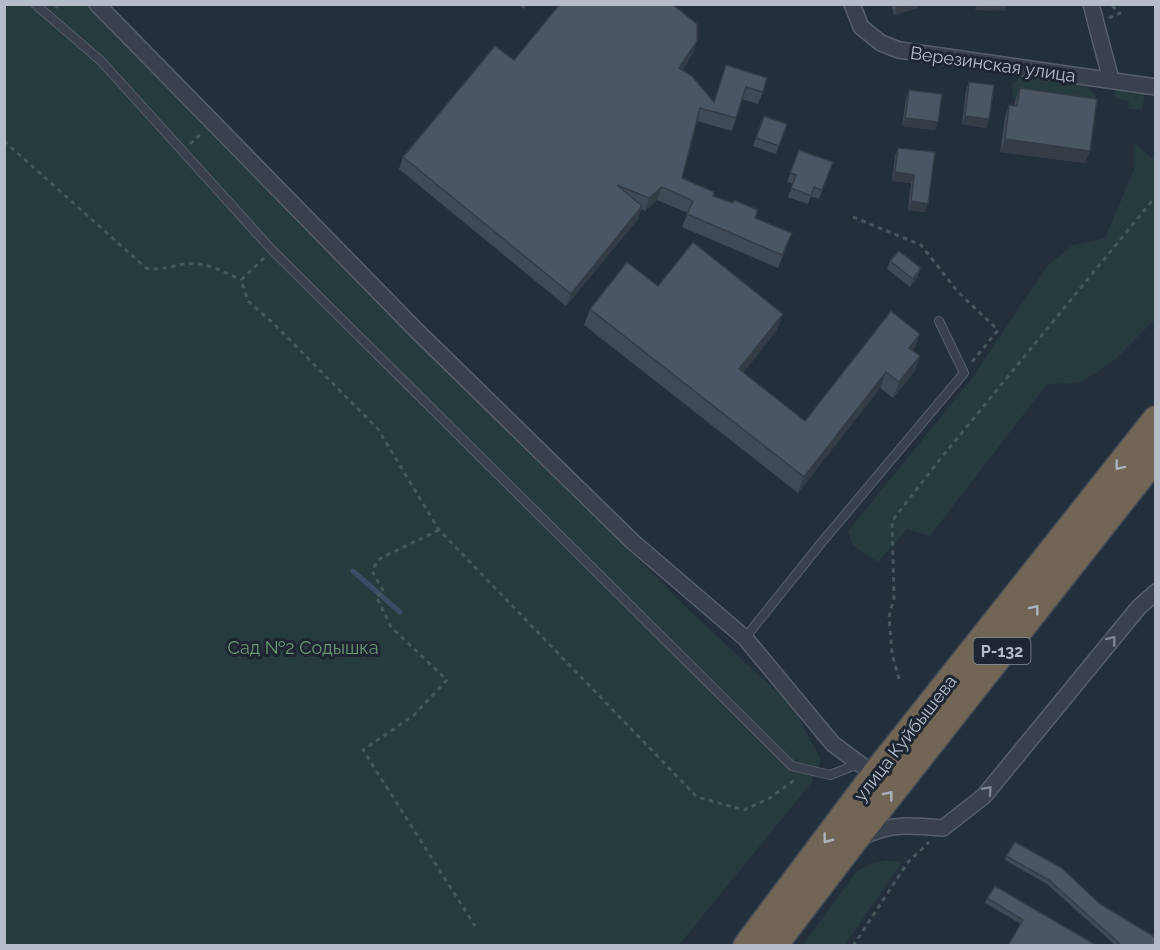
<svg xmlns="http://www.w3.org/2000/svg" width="1160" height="950" font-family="Raleway,sans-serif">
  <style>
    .green { fill: #263b3d }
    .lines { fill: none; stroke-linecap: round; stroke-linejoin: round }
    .stream { stroke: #3a4d64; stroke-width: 5 }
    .lane-casing { stroke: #565f6a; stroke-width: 10 }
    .street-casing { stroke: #565f6a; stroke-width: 18 }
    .highway-casing { stroke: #434c57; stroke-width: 30 }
    .path { stroke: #44585a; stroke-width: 3; stroke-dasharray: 4.5 4.5; stroke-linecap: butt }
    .lane { stroke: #38414c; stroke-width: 8 }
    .street { stroke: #38414c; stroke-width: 15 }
    .highway { stroke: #716555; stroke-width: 27 }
    .wall { fill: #404a56 }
    .shaded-wall { fill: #343c46 }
    .building { fill: #4a5664; stroke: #343c46; stroke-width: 1.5 }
    .oneway { stroke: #acb3bc }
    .oneway2 { stroke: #7c8590 }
    .labels { text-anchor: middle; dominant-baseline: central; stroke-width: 6; stroke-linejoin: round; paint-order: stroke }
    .shield { fill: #1d2631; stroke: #868f9a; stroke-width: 1.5 }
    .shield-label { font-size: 16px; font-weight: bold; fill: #b3bcc7 }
    .street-label { font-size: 18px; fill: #b3bcc7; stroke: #1d2631 }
    .park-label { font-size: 18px; fill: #6b9774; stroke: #1d2631 }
  </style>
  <rect width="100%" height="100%" fill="#242f3c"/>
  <!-- green -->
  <g class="green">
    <polygon points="5,5 90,5 112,30 294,216 688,609 792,706 821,759 812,782 679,945 5,946"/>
    <polygon points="1020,77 1085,85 1096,96 1092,111 1015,101 1012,96 1013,84"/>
    <polygon points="1115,89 1145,93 1142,110 1128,109 1129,101 1115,98"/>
    <polygon points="1134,143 1155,160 1155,319 1116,359 1080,383 1047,384 930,536 907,529 878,562 853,546 848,531 970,381 1048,265 1073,245 1105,238 1134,170"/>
    <polygon points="888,860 902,862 845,945 803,945 856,872 872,863"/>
  </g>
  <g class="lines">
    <!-- stream -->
    <polyline class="stream" points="353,571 400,612"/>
    <!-- lane casing -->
    <g class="lane-casing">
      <g id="lane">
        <polyline points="35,4 101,61 272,250 792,766 830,775 858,764"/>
        <polyline points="745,638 822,542 964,373 939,321"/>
      </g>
    </g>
    <!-- street casing -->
    <g class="street-casing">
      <g id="street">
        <polyline points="97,4 417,331 633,542 745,638 833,744 875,775"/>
        <polyline points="852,4 861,27 881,43 899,50 1156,87"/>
        <polyline points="1091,4 1111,80"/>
        <path d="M 862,837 C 891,823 912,825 943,828 L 984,796 L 1139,607 L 1156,592"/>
      </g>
    </g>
    <!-- highway casing -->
    <g class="highway-casing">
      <g id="highway">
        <polyline points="747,946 875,775 1156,420"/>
        <polyline points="773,946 853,841 1156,456"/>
      </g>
    </g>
    <!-- path -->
    <g class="path">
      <polyline points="1109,18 1120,13 1110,4"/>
      <path d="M 4,141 L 146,268 C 161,271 170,266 185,264 C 204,261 224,272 241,280"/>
      <polyline points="190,144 203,132"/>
      <polyline points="853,217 921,245 958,292 998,330 972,362"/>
      <polyline points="264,258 241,280 248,301 274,324 378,429 439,530 697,797 744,810 770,798 797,778"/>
      <polyline points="439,530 383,557 378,560 372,571 384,592 376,596 391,627 447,680 414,715 363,750 475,926"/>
      <polyline points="899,679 892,654 889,617 894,598 892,521 937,463 1156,196"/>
      <polyline points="853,946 908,862 929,842"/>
    </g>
    <!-- lane -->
    <use href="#lane" class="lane"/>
    <!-- street -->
    <use href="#street" class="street"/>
    <!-- highway -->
    <use href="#highway" class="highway"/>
  </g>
  <!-- wall -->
  <g class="wall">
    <polygon points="51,4 61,4 57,9"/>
    <polygon points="518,4 527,4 524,9"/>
    <polygon points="560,4 676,4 675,7 693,53 682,70 714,102 726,65 763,92 758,104 742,99 732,131 697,121 682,178 713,196 755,218 787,246 778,268 682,227 688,213 657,200 645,211 641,209 638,219 566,306 399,169 403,157 514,60"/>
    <polygon points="891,4 919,4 918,8 894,15"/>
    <polygon points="969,82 989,119 986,128 962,124 966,90"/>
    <polygon points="1020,88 1090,151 1085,163 1000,152 1005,118 1009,105 1014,106 1015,101"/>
    <polygon points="909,90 938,122 935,130 902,126 906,98"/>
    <polygon points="764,116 787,124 776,154 753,146"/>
    <polygon points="898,148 935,152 925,212 908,210 911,183 892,181 895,156"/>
    <polygon points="799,150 833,162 819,199 811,196 808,204 788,197 793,184 787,182"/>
    <polygon points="890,261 918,277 910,287 887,269"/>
    <polygon points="658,286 777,330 743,373 805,421 913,351 920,356 914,372 893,398 880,388 798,493 584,325 590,309"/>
    <polygon points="1006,856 1100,904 1155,945 1115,945 1047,884 1005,860"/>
    <polygon points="987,898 1096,945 1021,924 985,903"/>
  </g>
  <!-- shaded-wall -->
  <g class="shaded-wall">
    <polygon points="906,4 919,4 918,8 894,15 897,7"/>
    <polygon points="977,4 1007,4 1005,11 975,10"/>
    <polygon points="697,41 693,53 675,80 679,68"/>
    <polygon points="965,116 989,119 986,128 962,124"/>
    <polygon points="905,118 938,122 935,130 902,126"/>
    <polygon points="1005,139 1090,151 1085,163 1000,152"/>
    <polygon points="895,172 914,175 911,183 892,181"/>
    <polygon points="662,187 657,200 645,211 649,198"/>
    <polygon points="911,201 928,204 925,212 908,210"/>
    <polygon points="642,206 638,219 566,306 571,294"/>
    <polygon points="921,268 918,277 910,287 913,279"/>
    <polygon points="783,314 777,330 733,386 739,369"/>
    <polygon points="920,334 914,350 903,364 909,348"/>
    <polygon points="920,356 914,372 893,398 899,382"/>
    <polygon points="886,372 880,388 798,493 804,477"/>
  </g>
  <!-- building -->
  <g class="building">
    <polygon points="560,4 672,4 697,24 697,41 679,68 692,76 714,102 726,65 767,78 763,92 746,87 736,118 700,108 682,178 714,192 713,196 733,203 734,200 758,210 755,218 792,233 782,255 687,214 693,201 662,187 649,198 617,185 642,206 571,294 403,157 495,46 514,60"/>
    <polygon points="896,4 906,4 897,7"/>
    <polygon points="969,82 994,85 989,119 965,116"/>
    <polygon points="1020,88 1097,99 1090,151 1005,139 1009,105 1017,106"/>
    <polygon points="909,90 942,94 938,122 905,118"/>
    <polygon points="764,116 787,124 779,146 756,138"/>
    <polygon points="898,148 935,152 928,204 911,201 914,175 895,172"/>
    <polygon points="799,150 833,162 822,190 814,187 811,196 791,188 796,175 790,173"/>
    <polygon points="693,242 783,314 739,369 805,421 891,311 920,334 909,348 920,356 899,382 886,372 804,477 590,309 627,262 658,286"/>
    <polygon points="899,251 921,268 913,279 890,261"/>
    <polygon points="1015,842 1062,868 1100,904 1155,937 1155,945 1121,945 1049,880 1006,856"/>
    <polygon points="995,886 1096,945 1008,945 1023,920 987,898"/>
  </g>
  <!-- one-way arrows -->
  <defs><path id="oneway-chevron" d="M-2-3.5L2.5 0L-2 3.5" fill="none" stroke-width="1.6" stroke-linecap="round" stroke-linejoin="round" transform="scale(1.5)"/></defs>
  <g class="oneway">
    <use href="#oneway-chevron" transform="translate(1119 466) rotate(128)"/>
    <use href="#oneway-chevron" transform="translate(1035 609) rotate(-52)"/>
    <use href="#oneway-chevron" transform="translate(889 795) rotate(-52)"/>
    <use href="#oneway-chevron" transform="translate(827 839) rotate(127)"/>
  </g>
  <g class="oneway2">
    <use href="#oneway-chevron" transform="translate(1112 640) rotate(-51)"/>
    <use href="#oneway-chevron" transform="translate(988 790) rotate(-48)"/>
  </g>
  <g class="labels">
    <!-- shield labels -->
    <rect class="shield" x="973.5" y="638" width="57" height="26" rx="4.5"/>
    <g class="shield-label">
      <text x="1002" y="651">Р-132</text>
    </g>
    <!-- street labels -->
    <g class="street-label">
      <text transform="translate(993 64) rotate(8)">Верезинская улица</text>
      <text transform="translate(905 738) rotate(-52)">улица Куйбышева</text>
    </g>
    <!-- park labels -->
    <g class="park-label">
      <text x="303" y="647">Сад №2 Содышка</text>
    </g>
  </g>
  <!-- border -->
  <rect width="1160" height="950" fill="none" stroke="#b3bcc7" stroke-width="12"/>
</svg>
